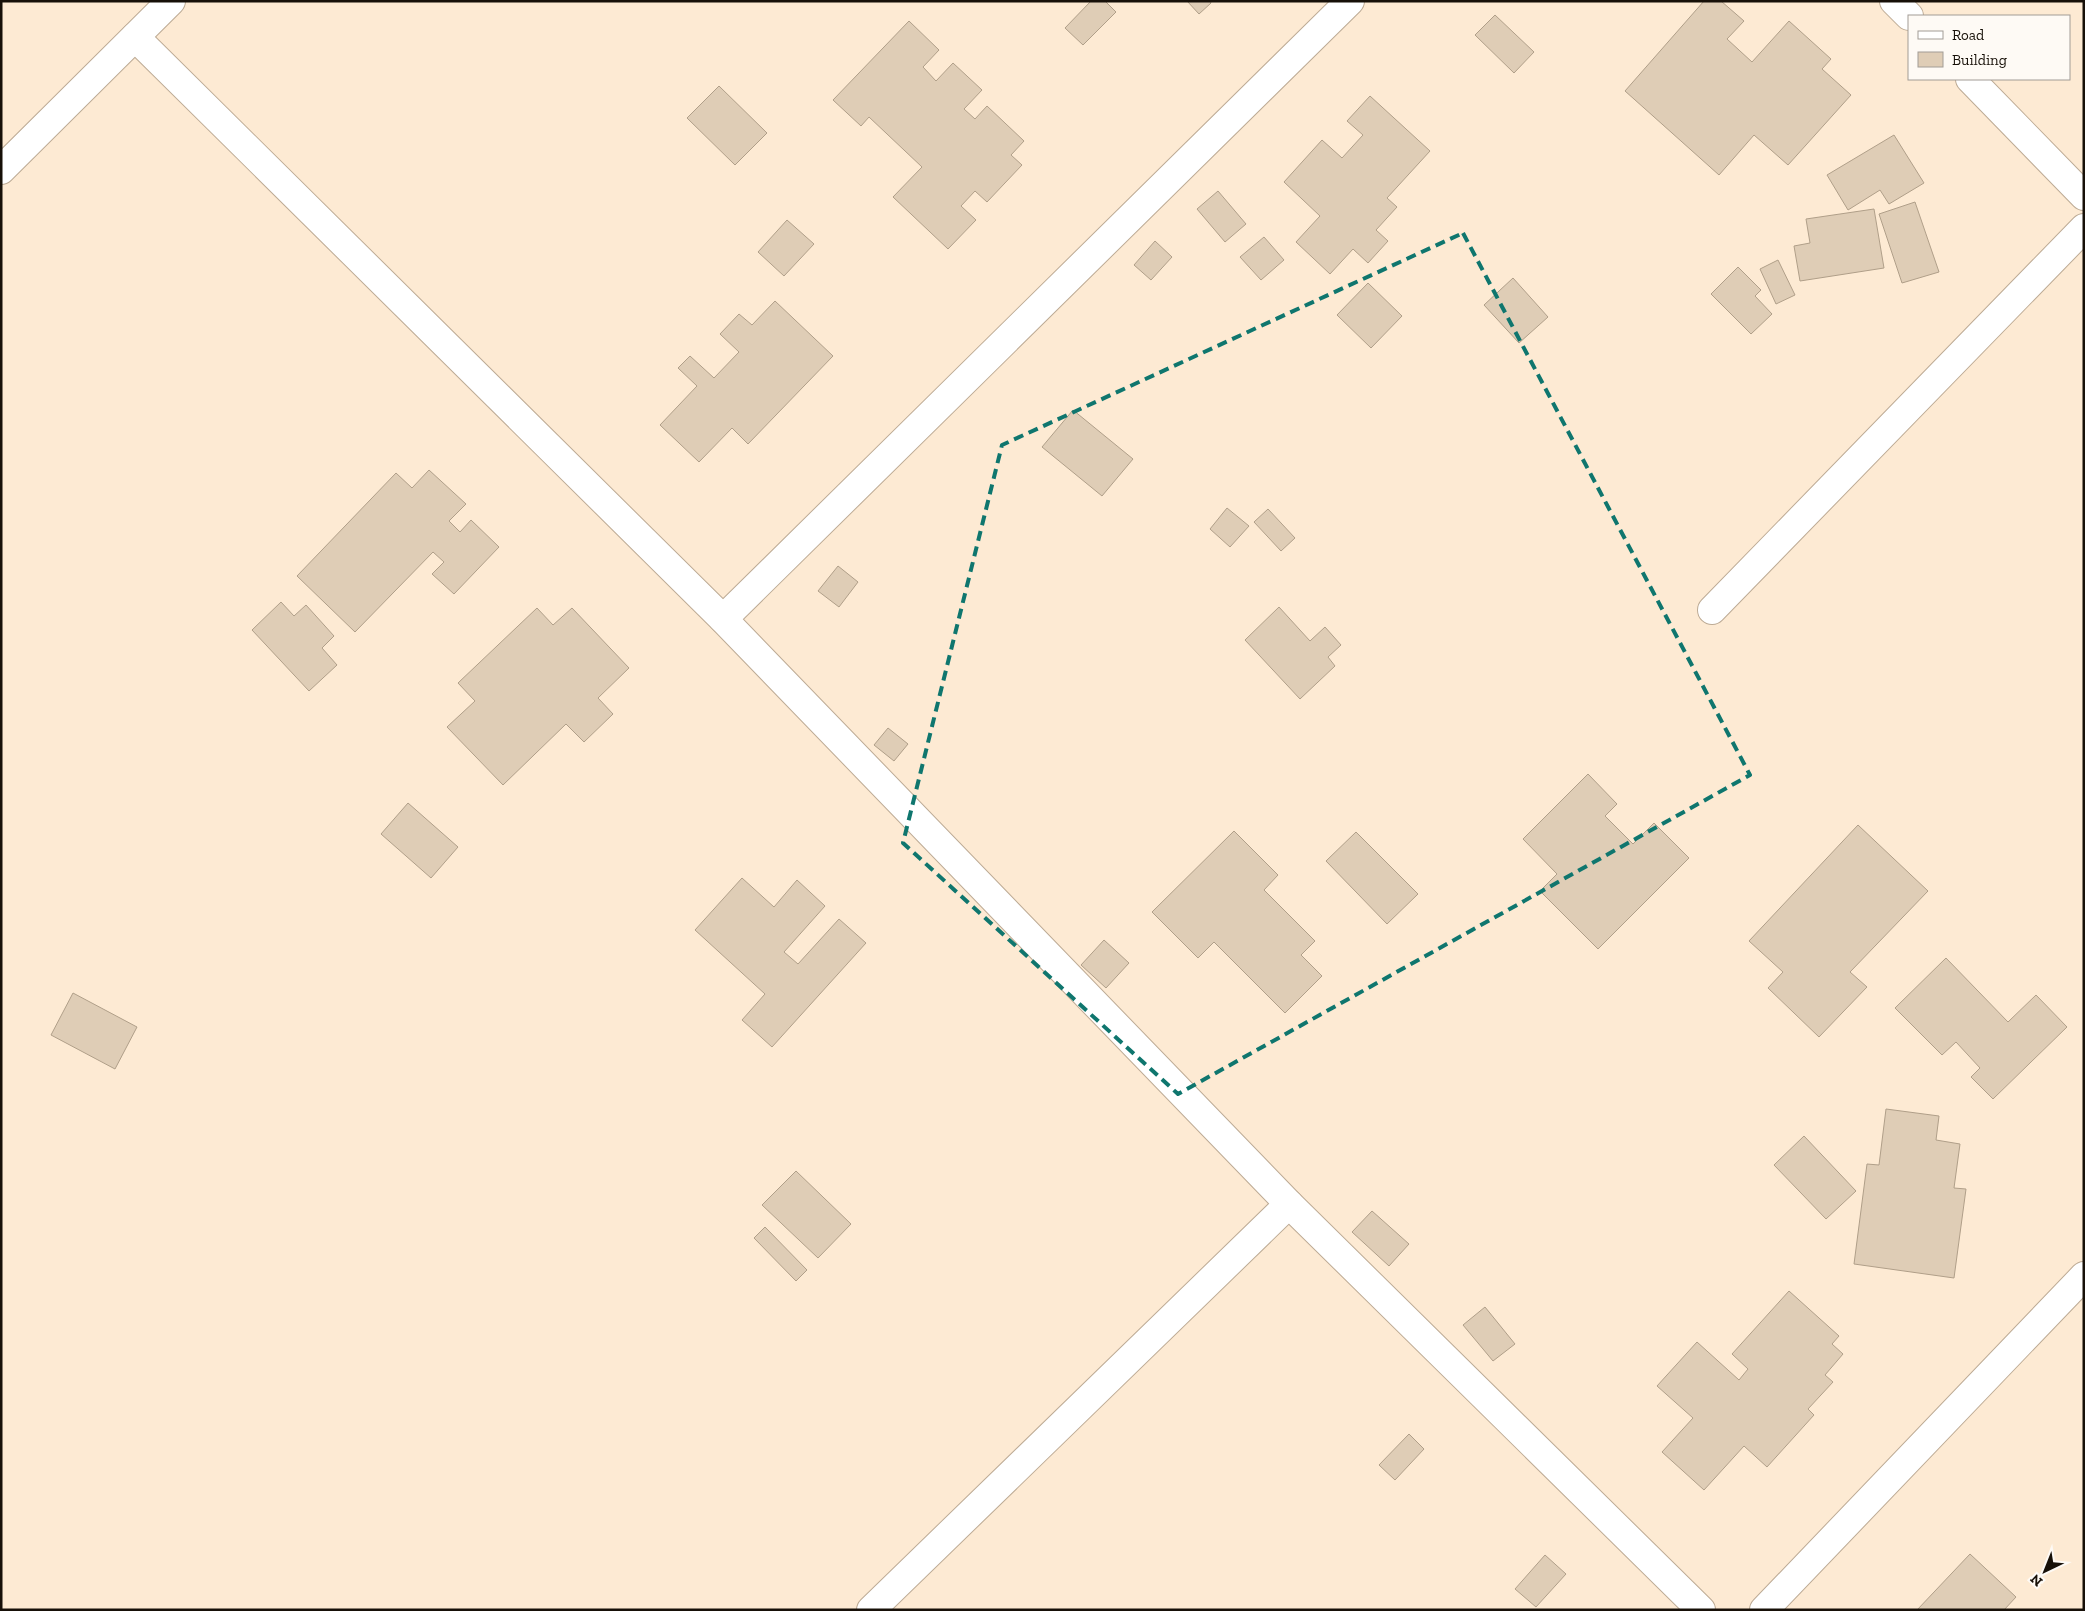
<svg xmlns="http://www.w3.org/2000/svg" width="2085" height="1611" font-family="'Zilla Slab',serif">
  <style>
    .building { fill: #dfcdb6; stroke: #b09f89 }
    .lines { fill: none; stroke-linecap: round; stroke-linejoin: round }
    .street-casing { stroke: #bdab95; stroke-width: 30 }
    .street { stroke: #fff; stroke-width: 28 }
    .marked { fill: none; stroke: #0f766e; stroke-width: 4; stroke-dasharray: 10 6; stroke-linejoin: round }
  </style>
  <rect width="100%" height="100%" fill="#fdead3"/>
  <!-- building -->
  <g class="building">
    <polygon points="1091,1 1105,1 1116,12 1083,45 1065,28"/>
    <polygon points="1187,1 1210,1 1211,3 1199,14"/>
    <polygon points="1704,1 1721,1 1744,21 1727,39 1752,62 1789,21 1831,59 1822,69 1851,95 1788,165 1754,135 1719,175 1625,91"/>
    <polygon points="1495,15 1534,52 1514,73 1475,35"/>
    <polygon points="909,21 939,50 923,67 936,81 953,63 982,90 964,109 975,119 987,106 1024,141 1011,155 1022,165 987,202 975,191 961,206 976,220 948,249 893,197 922,167 869,117 861,126 833,100"/>
    <polygon points="719,86 767,133 735,165 687,118"/>
    <polygon points="1370,96 1430,151 1387,198 1397,207 1376,230 1388,241 1368,263 1353,249 1330,274 1296,242 1320,216 1284,182 1322,140 1342,158 1363,135 1347,121"/>
    <polygon points="1894,135 1924,183 1889,204 1880,190 1848,210 1827,175"/>
    <polygon points="1218,191 1246,224 1225,242 1197,209"/>
    <polygon points="1915,202 1939,272 1902,283 1879,214"/>
    <polygon points="1874,209 1884,268 1800,281 1794,246 1810,243 1806,219"/>
    <polygon points="787,220 814,244 784,276 758,252"/>
    <polygon points="1264,237 1284,260 1261,280 1240,257"/>
    <polygon points="1155,241 1172,257 1151,280 1134,265"/>
    <polygon points="1778,260 1795,295 1776,304 1760,269"/>
    <polygon points="1738,267 1761,290 1755,296 1772,314 1751,334 1711,294"/>
    <polygon points="1513,278 1548,317 1519,343 1484,305"/>
    <polygon points="1368,283 1402,316 1371,348 1337,315"/>
    <polygon points="775,301 833,356 748,444 732,428 699,462 660,425 697,386 678,368 690,356 714,378 739,352 720,334 739,314 752,325"/>
    <polygon points="1073,410 1133,459 1102,496 1042,447"/>
    <polygon points="429,470 466,504 449,521 460,532 471,520 499,547 454,594 432,574 444,562 433,552 355,632 297,576 396,473 412,488"/>
    <polygon points="1227,508 1249,526 1230,547 1210,529"/>
    <polygon points="1268,509 1295,538 1281,551 1254,522"/>
    <polygon points="838,566 858,582 839,607 818,591"/>
    <polygon points="281,602 294,616 306,605 334,636 322,648 337,665 309,691 252,630"/>
    <polygon points="1279,607 1310,641 1325,627 1341,645 1328,657 1335,666 1300,699 1245,640"/>
    <polygon points="537,608 553,625 572,608 629,668 598,698 613,714 584,742 566,724 503,785 447,727 475,701 458,683"/>
    <polygon points="888,728 908,744 894,761 874,745"/>
    <polygon points="1588,774 1617,804 1605,816 1633,844 1654,823 1689,858 1598,949 1540,891 1557,874 1523,839"/>
    <polygon points="408,803 458,847 431,878 381,834"/>
    <polygon points="1858,825 1928,891 1850,972 1867,987 1819,1037 1768,988 1783,972 1749,941"/>
    <polygon points="1234,831 1278,875 1264,890 1315,941 1301,955 1322,976 1285,1013 1214,942 1198,958 1152,912"/>
    <polygon points="1356,832 1418,894 1387,924 1326,861"/>
    <polygon points="742,878 774,907 797,880 825,906 784,952 798,964 839,919 866,943 772,1047 742,1020 765,994 695,930"/>
    <polygon points="1104,940 1129,963 1106,988 1081,965"/>
    <polygon points="1946,958 2008,1022 2036,995 2067,1027 1993,1099 1971,1077 1980,1068 1956,1042 1942,1055 1895,1008"/>
    <polygon points="73,993 137,1027 115,1069 51,1035"/>
    <polygon points="1886,1109 1939,1116 1936,1140 1960,1144 1954,1188 1966,1189 1954,1278 1854,1264 1867,1164 1879,1165"/>
    <polygon points="1804,1136 1856,1191 1826,1219 1774,1165"/>
    <polygon points="796,1171 851,1224 818,1258 762,1205"/>
    <polygon points="1372,1211 1409,1244 1389,1266 1352,1232"/>
    <polygon points="765,1227 807,1270 796,1281 754,1238"/>
    <polygon points="1789,1291 1839,1336 1832,1344 1843,1354 1825,1375 1833,1382 1808,1409 1814,1415 1767,1467 1744,1446 1704,1490 1662,1452 1693,1418 1657,1386 1697,1342 1739,1380 1748,1369 1732,1354"/>
    <polygon points="1485,1307 1515,1344 1493,1361 1463,1325"/>
    <polygon points="1409,1434 1424,1449 1395,1480 1379,1465"/>
    <polygon points="1970,1554 2016,1597 2004,1610 1917,1610"/>
    <polygon points="1545,1555 1566,1574 1536,1607 1515,1589"/>
  </g>
  <g class="lines">
    <!-- street casing -->
    <g class="street-casing">
      <g id="street">
        <polyline points="1894,1 1909,16"/>
        <polyline points="135,37 723,619 1289,1204 1701,1610"/>
        <polyline points="1970,79 2084,196"/>
        <polyline points="1,170 171,1"/>
        <polyline points="1712,610 2084,228"/>
        <polyline points="723,619 1350,1"/>
        <polyline points="871,1610 1289,1204"/>
        <polyline points="1764,1610 2084,1276"/>
      </g>
    </g>
    <!-- street -->
    <use href="#street" class="street"/>
  </g>
  <!-- marked area -->
  <path class="marked" d="M 1463,233 L 1750,775 L 1178,1094 L 903,843 L 1002,445 Z"/>
  <!-- border -->
  <rect width="2085" height="1611" fill="none" stroke="#171008" stroke-width="5"/>
  <!-- legend -->
  <rect x="1908" y="15" width="162" height="65" fill="#fefaf5" stroke="#a29c96"/>
  <rect x="1918" y="31" width="25" height="8" fill="#ffffff" stroke="#a29c96"/>
  <text x="1952" y="40" font-size="15" fill="#171008">Road</text>
  <rect x="1918" y="52" width="25" height="15" fill="#dfcdb6" stroke="#a29c96"/>
  <text x="1952" y="65" font-size="15" fill="#171008">Building</text>
  <!-- north arrow -->
  <g transform="translate(2045 1571) rotate(223)" stroke="#fefaf5" stroke-width="4" paint-order="stroke">
  <path d="M0-4L9 19L0 12L-9 19Z" fill="#171008"/>
  <text y="-8" font-size="14" font-weight="bold" text-anchor="middle" fill="#171008">N</text>
  </g>
</svg>
